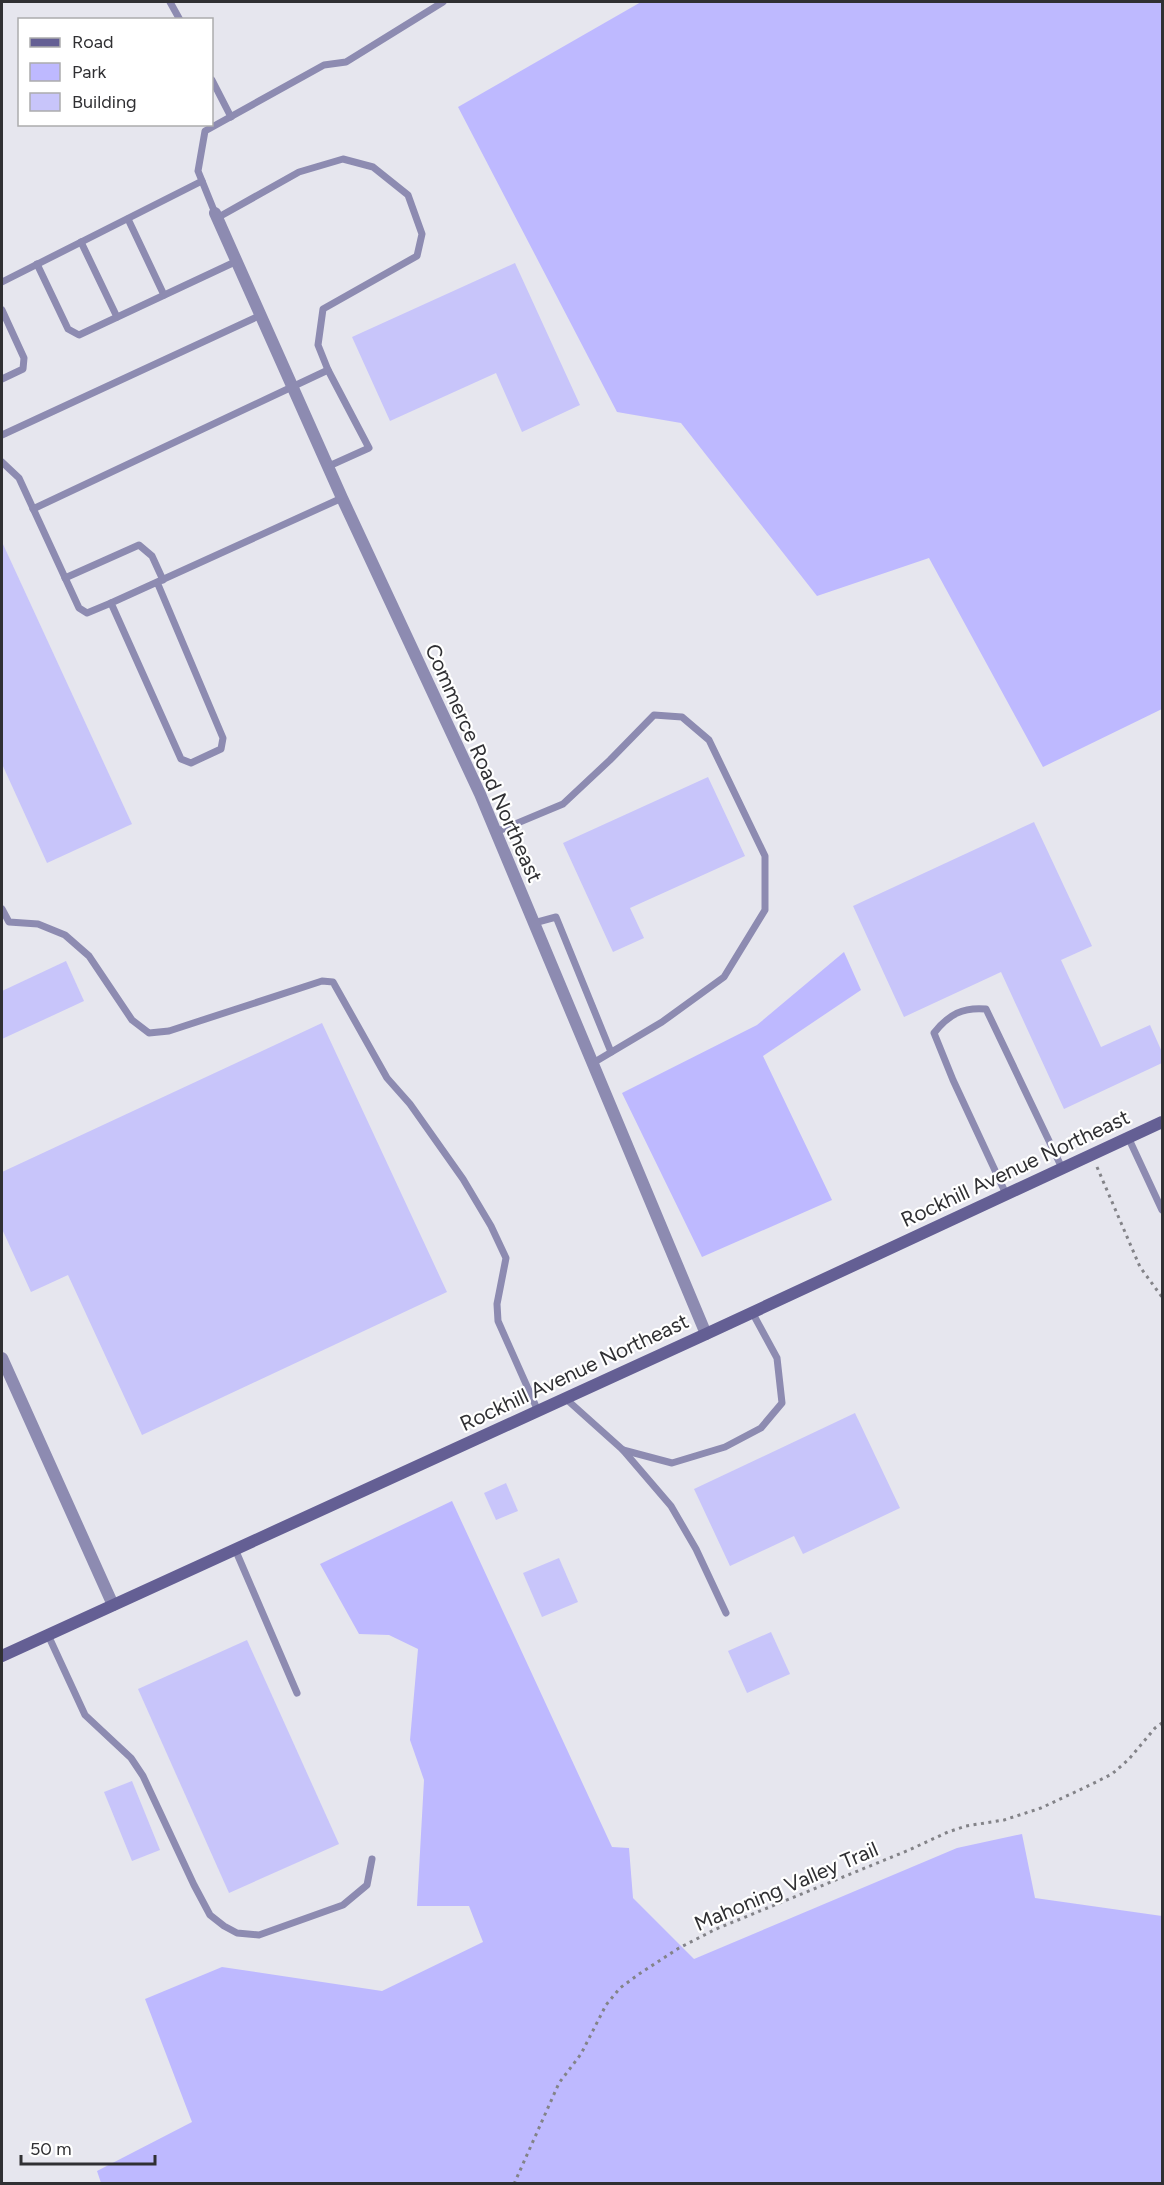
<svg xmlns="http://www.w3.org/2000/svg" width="1164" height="2185" font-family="Figtree,sans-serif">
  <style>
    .green { fill: #beb9ff }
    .building { fill: #c8c5fa }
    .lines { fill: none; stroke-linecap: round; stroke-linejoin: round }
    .path { stroke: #838388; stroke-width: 3; stroke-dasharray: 3 4.5; stroke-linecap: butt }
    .lane { stroke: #8d8bb1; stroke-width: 7 }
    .street { stroke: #8d8bb1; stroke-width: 12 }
    .secondary { stroke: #645f94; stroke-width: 12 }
    .labels { text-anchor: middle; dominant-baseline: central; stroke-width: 4.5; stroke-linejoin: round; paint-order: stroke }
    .street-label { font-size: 21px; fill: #303033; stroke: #fff }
  </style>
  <rect width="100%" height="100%" fill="#e6e6ee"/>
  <!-- green -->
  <g class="green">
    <polygon points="641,2 1162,2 1162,709 1043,767 929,558 817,596 681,423 617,412 458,107"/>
    <polygon points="844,952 861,990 763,1056 832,1200 702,1257 622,1093 757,1025"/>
    <polygon points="452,1501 612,1847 629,1848 633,1898 694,1959 957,1848 1022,1834 1035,1898 1162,1916 1162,2183 101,2183 97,2171 192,2122 145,1999 222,1967 382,1991 483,1942 469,1906 417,1906 424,1780 410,1740 418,1649 389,1635 359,1634 320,1564"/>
  </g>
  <!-- building -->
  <g class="building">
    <polygon points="515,263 580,405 522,432 496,373 390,421 352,337"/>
    <polygon points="2,542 132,824 47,863 2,764"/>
    <polygon points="708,777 745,856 630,908 644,938 613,952 563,843"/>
    <polygon points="1034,822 1092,946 1061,960 1101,1047 1150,1025 1162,1052 1162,1063 1064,1109 1001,972 904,1017 853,906"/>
    <polygon points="66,961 84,1001 2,1039 2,991"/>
    <polygon points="322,1023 447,1292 142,1435 68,1275 31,1292 2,1229 2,1172"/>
    <polygon points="855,1413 900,1508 803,1554 794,1536 730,1566 694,1489"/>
    <polygon points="506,1483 518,1511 496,1520 484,1493"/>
    <polygon points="559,1558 578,1602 542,1617 523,1573"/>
    <polygon points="771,1632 790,1674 747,1693 728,1651"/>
    <polygon points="247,1640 339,1844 229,1893 138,1689"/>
    <polygon points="132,1781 160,1850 132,1861 104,1792"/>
  </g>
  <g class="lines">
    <!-- path -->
    <g class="path">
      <polyline points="1097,1167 1140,1267 1162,1297"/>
      <polyline points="514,2184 559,2083 581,2054 606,2005 620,1988 639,1974 679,1948 716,1929 909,1850 948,1832 966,1826 1004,1820 1041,1808 1090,1785 1112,1774 1129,1759 1155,1728 1162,1723"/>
    </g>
    <!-- lane -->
    <g class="lane">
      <polyline points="170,2 180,20"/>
      <polyline points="212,80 231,117"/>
      <polyline points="215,213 198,171 205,131 324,65 346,62 443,2"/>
      <polyline points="217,218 299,172 343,159 373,167 408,195 422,234 417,256 323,309 318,345 328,370"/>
      <polyline points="128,219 164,295"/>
      <polyline points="81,242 117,317"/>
      <polyline points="37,264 68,329 79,335 237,261"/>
      <polyline points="2,282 202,181"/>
      <polyline points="2,310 24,358 23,369 2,379"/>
      <polyline points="2,435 261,315"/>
      <polyline points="2,462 19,478 79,608 87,613 111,603"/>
      <polyline points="33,509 328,370 369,448 329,466"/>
      <polyline points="65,578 139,545 152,556 163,580"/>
      <polyline points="157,582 223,738 221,749 191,763 181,759 111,603 342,498"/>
      <polyline points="496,832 563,804 610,760 654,715 682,717 709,740 765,856 765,910 724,977 662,1022 593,1063"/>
      <polyline points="2,909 9,922 38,924 65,935 89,956 132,1020 149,1033 169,1031 322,981 333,982 387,1078 410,1104 463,1179 491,1226 506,1258 497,1304 498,1321 538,1411"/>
      <polyline points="534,923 556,917 611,1052"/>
      <polyline points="1128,1137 1162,1210"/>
      <path d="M 1006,1194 L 953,1080 L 934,1033 C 949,1014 963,1007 986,1009 L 1062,1168"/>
      <polyline points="565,1398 623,1450 672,1463 725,1447 761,1428 782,1403 777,1358 752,1312"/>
      <polyline points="623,1450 671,1506 696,1549 726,1613"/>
      <polyline points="235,1549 297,1693"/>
      <polyline points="48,1635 85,1715 131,1758 143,1776 194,1885 210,1915 224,1926 237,1933 259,1935 343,1905 367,1885 372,1859"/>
    </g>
    <!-- street -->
    <g class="street">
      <polyline points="215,213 342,498 480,794 706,1334"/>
      <polyline points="2,1358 113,1605"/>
    </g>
    <!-- secondary -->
    <polyline class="secondary" points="2,1656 706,1334 1162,1122"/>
  </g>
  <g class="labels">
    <!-- street labels -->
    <g class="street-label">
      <text transform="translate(484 763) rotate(66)">Commerce Road Northeast</text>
      <text transform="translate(1015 1168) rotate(-25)">Rockhill Avenue Northeast</text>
      <text transform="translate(574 1372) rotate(-25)">Rockhill Avenue Northeast</text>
      <text transform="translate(786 1886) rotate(-23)">Mahoning Valley Trail</text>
    </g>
  </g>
  <!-- border -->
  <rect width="1164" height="2185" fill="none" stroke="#303033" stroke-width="6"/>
  <!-- legend -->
  <rect x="18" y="18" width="195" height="108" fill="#ffffff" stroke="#acacad" stroke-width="1.5"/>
  <rect x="30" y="38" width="30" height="9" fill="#645f94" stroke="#acacad" stroke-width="1.5"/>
  <text x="72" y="48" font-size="18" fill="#303033">Road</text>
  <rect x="30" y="63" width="30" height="18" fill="#beb9ff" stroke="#acacad" stroke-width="1.5"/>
  <text x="72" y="78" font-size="18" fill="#303033">Park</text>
  <rect x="30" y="93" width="30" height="18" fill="#c8c5fa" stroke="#acacad" stroke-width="1.5"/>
  <text x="72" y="108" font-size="18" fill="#303033">Building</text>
  <!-- scale -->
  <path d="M21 2155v9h134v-9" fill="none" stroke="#303033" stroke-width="3"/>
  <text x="30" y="2155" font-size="18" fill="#303033" stroke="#ffffff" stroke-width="4.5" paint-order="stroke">50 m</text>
</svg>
